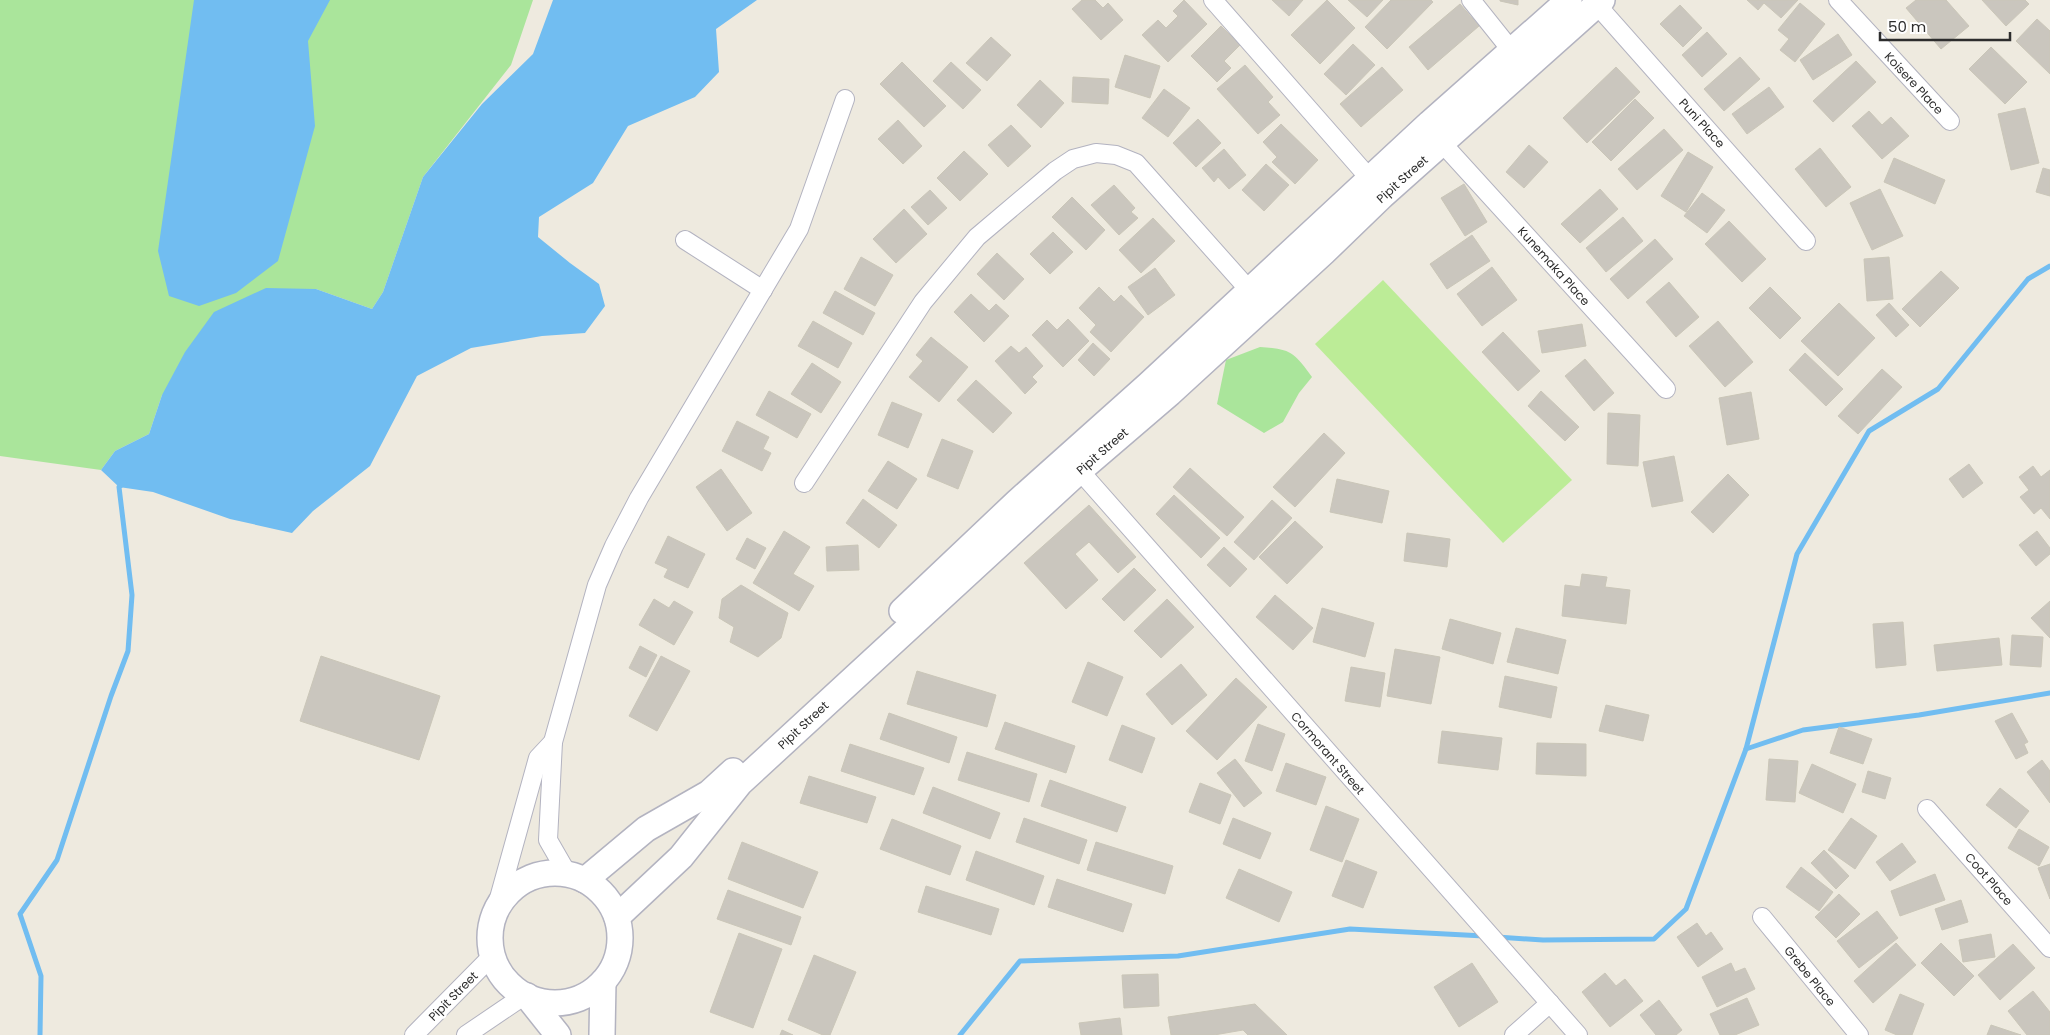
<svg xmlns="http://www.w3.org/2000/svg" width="2050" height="1035" font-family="Poppins,sans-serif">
  <rect width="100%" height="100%" fill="#eeeadf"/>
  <!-- green -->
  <g fill="#aae59b">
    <path d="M0 0H533L511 65 423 177 383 292 372 309 316 289 162 395 149 434 115 451 101 470 0 456Z"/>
    <path d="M1260 347C1291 349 1294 352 1312 377L1299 393 1283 422 1264 433 1217 404 1226 360Z"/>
  </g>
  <!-- pitch -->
  <path fill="#bcec97" d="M1383 280 1572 480 1503 543 1315 344Z"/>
  <!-- water -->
  <g fill="#71bdf1">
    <path d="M194 0H330L308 41 315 126 278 261 236 293 199 306 169 296 158 251Z"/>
    <path d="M553 0H757L716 29 719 72 695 97 628 126 593 183 539 217 538 237 570 263 599 284 605 306 585 333 542 336 471 348 417 376 370 466 313 511 292 533 230 519 153 492 119 487 101 470 115 451 149 434 162 395 185 352 214 312 266 288 316 289 372 309 383 292 423 177 482 104 533 54Z"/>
  </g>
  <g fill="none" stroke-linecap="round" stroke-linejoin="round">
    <!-- stream -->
    <g stroke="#71bdf1" stroke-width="5">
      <path d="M1746 749 1803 730 1919 715 2050 693"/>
      <path d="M1497 937 1543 940 1654 939 1686 909 1746 749 1797 554 1869 431 1938 389 2028 279 2050 266"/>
      <path d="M40 1035 41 976 20 914 57 860 111 696 128 651 132 595 119 487 124 483"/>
      <path d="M960 1035 1020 961 1178 956 1350 929 1484 936"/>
    </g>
  </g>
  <!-- building -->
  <g fill="#cac6be" stroke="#cac6b8">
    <path d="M1082 0H1095L1103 8 1108 3 1123 20 1101 40 1072 9Z"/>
    <path d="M1184 0 1207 24 1168 62 1142 35 1158 20 1166 28 1178 16 1173 11Z"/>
    <path d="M1272 0H1303L1289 16Z"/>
    <path d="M1327 0 1355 28 1320 64 1291 35Z"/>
    <path d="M1348 0H1383L1367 17Z"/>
    <path d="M1391 0H1431L1433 2 1387 49 1365 27Z"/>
    <path d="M1500 0H1518V5L1500 1Z"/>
    <path d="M1747 0H1798L1781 18 1764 3 1758 10Z"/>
    <path d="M1916 0H1946L1969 26 1941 49 1906 8Z"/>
    <path d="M1982 0H2025L2029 4 2006 26Z"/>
    <path d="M1800 3 1825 24 1795 62 1780 50 1789 39 1778 30Z"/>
    <path d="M1460 4 1479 26 1428 70 1409 47Z"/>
    <path d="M1680 5 1702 28 1683 47 1660 24Z"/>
    <path d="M2037 19 2050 31V74L2016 41Z"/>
    <path d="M1221 26 1240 45 1224 61 1231 68 1217 82 1191 56Z"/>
    <path d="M1707 32 1727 54 1702 77 1682 55Z"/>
    <path d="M1838 34 1852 55 1813 80 1800 60Z"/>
    <path d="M991 37 1011 55 987 81 966 63Z"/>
    <path d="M1353 44 1375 65 1346 95 1324 74Z"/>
    <path d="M1991 47 2027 82 2005 104 1969 69Z"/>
    <path d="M1125 55 1160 66 1150 98 1115 87Z"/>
    <path d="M1740 57 1760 79 1724 111 1704 89Z"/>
    <path d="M1856 61 1876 82 1833 122 1813 101Z"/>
    <path d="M902 62 946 106 924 127 880 84Z"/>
    <path d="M951 62 981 90 963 109 933 81Z"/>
    <path d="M1245 65 1273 97 1268 102 1280 115 1258 134 1217 89Z"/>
    <path d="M1382 67 1403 90 1361 127 1340 104Z"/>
    <path d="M1616 67 1640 92 1587 143 1563 118Z"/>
    <path d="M1073 77 1109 79 1108 104 1072 102Z"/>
    <path d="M1040 80 1064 103 1041 128 1017 105Z"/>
    <path d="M1769 87 1784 107 1747 134 1732 114Z"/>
    <path d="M1164 89 1190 108 1168 137 1142 118Z"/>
    <path d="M1635 99 1654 118 1611 161 1592 142Z"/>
    <path d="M2025 108 2039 163 2011 170 1998 114Z"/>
    <path d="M1869 111 1882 125 1891 117 1909 136 1882 159 1852 126Z"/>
    <path d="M1198 119 1221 143 1196 167 1173 143Z"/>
    <path d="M898 120 922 146 903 164 878 139Z"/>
    <path d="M1281 124 1318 160 1295 184 1272 162 1277 157 1263 142Z"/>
    <path d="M1011 125 1031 146 1008 167 988 145Z"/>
    <path d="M1664 129 1683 150 1637 190 1618 169Z"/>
    <path d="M1529 145 1548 162 1524 188 1506 172Z"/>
    <path d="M1820 148 1851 187 1826 207 1795 169Z"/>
    <path d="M1224 149 1246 175 1229 189 1218 177 1214 182 1202 168Z"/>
    <path d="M964 151 988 174 960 201 937 178Z"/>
    <path d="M1688 152 1713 167 1686 212 1661 196Z"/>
    <path d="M1894 158 1945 180 1935 204 1884 182Z"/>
    <path d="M1266 164 1289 185 1264 211 1242 190Z"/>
    <path d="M2043 168 2050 170V196L2036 192Z"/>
    <path d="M1464 184 1487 222 1465 236 1441 198Z"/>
    <path d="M1114 185 1135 208 1131 212 1138 218 1119 235 1091 205Z"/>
    <path d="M1600 189 1618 209 1580 243 1561 224Z"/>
    <path d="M1880 189 1903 236 1872 250 1850 203Z"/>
    <path d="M930 190 947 208 928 225 911 207Z"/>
    <path d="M1702 193 1725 210 1707 233 1684 216Z"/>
    <path d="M1072 197 1105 230 1086 250 1052 217Z"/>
    <path d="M904 209 927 234 896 263 873 239Z"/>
    <path d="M1623 217 1643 241 1606 272 1586 248Z"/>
    <path d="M1153 218 1175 241 1141 273 1119 250Z"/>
    <path d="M1729 221 1766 259 1742 282 1705 244Z"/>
    <path d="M1053 232 1073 252 1050 274 1030 254Z"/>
    <path d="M1472 235 1490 261 1447 289 1430 264Z"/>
    <path d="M1655 239 1673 259 1628 299 1610 279Z"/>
    <path d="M997 253 1024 279 1004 300 977 274Z"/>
    <path d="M861 257 893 275 875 306 844 289Z"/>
    <path d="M1889 257 1893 299 1867 301 1864 259Z"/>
    <path d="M1492 267 1517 300 1482 326 1457 294Z"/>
    <path d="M1155 268 1175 295 1148 315 1128 287Z"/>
    <path d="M1941 271 1959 288 1920 327 1902 309Z"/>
    <path d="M1669 282 1699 317 1676 337 1646 302Z"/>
    <path d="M1099 287 1114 302 1121 295 1144 317 1111 352 1090 332 1096 325 1079 308Z"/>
    <path d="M1770 287 1801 318 1780 339 1749 308Z"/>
    <path d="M835 291 875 313 863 335 823 313Z"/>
    <path d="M971 294 989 311 996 304 1009 316 984 342 954 312Z"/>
    <path d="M1839 303 1875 338 1838 376 1801 341Z"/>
    <path d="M1889 303 1909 325 1896 337 1876 315Z"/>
    <path d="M1068 319 1089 341 1063 367 1032 335 1047 320 1057 330Z"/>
    <path d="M813 321 852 343 838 368 798 346Z"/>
    <path d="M1718 321 1753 362 1725 387 1689 346Z"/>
    <path d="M1582 324 1586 346 1542 353 1538 331Z"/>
    <path d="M1503 332 1540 371 1518 391 1482 352Z"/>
    <path d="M931 337 968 367 939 402 909 377 923 361 916 355Z"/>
    <path d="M1093 343 1110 359 1094 376 1078 360Z"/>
    <path d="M1011 346 1019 353 1026 347 1043 366 1032 377 1037 382 1025 394 995 361Z"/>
    <path d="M1805 353 1843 389 1826 406 1789 370Z"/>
    <path d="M1585 359 1614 393 1594 411 1565 376Z"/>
    <path d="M812 363 841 382 821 413 791 394Z"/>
    <path d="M1882 369 1902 387 1858 434 1838 416Z"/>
    <path d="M976 380 1012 413 993 433 957 400Z"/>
    <path d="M769 391 811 414 797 438 756 415Z"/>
    <path d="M1541 391 1579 427 1565 441 1528 406Z"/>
    <path d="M1751 392 1759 439 1727 445 1719 398Z"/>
    <path d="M892 402 922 414 908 448 878 435Z"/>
    <path d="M1608 413 1640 415 1638 466 1607 464Z"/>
    <path d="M737 421 769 437 763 449 771 453 762 471 722 451Z"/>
    <path d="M1324 433 1345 453 1295 507 1273 487Z"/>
    <path d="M942 439 973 451 958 489 927 476Z"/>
    <path d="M1674 456 1683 501 1652 507 1643 462Z"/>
    <path d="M888 461 917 479 897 509 868 491Z"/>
    <path d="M1969 464 1983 483 1963 498 1949 479Z"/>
    <path d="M2033 466 2041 477 2050 470V519L2041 508 2034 514 2020 497 2029 490 2019 477Z"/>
    <path d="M1190 468 1244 517 1227 536 1173 487Z"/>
    <path d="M721 469 752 513 727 531 696 487Z"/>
    <path d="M1728 474 1749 495 1713 533 1691 512Z"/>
    <path d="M1337 479 1389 491 1382 523 1330 512Z"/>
    <path d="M1174 495 1220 538 1201 558 1156 514Z"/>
    <path d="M863 499 897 525 879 548 846 523Z"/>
    <path d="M1272 500 1292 518 1254 560 1234 542Z"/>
    <path d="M1089 505 1136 557 1118 573 1089 542 1075 554 1098 580 1066 609 1024 563Z"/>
    <path d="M1295 521 1323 547 1287 584 1259 557Z"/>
    <path d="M784 531 810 547 793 574 814 586 799 611 753 583Z"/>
    <path d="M2037 531 2050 548V554L2036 566 2019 545Z"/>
    <path d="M1407 533 1450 539 1447 567 1404 561Z"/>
    <path d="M668 536 705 554 688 588 664 577 668 569 655 563Z"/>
    <path d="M747 538 766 548 755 569 736 559Z"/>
    <path d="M858 545 859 570 827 571 826 547Z"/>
    <path d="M1224 547 1247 569 1230 587 1207 565Z"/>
    <path d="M1134 568 1156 590 1124 621 1102 599Z"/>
    <path d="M1582 574 1607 577 1605 587 1630 590 1626 624 1562 616 1565 585 1580 587Z"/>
    <path d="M741 585 788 613 781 638 758 657 730 642 734 627 719 618 722 599Z"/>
    <path d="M1275 595 1313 628 1293 650 1256 617Z"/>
    <path d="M654 599 669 608 674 601 693 612 674 645 639 625Z"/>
    <path d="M1167 599 1194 627 1161 658 1134 631Z"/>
    <path d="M2050 601V638L2031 618Z"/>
    <path d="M1322 608 1374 623 1365 657 1313 642Z"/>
    <path d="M1450 619 1501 633 1493 664 1442 649Z"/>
    <path d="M1903 622 1906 665 1876 668 1873 624Z"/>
    <path d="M1516 628 1566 640 1558 674 1507 662Z"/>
    <path d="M2012 635 2043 637 2041 667 2010 665Z"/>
    <path d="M1999 638 2002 665 1937 671 1934 645Z"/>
    <path d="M640 646 657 655 646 677 629 668Z"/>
    <path d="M1395 649 1440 657 1431 704 1387 696Z"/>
    <path d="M321 656 440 696 419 760 300 721Z"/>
    <path d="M661 656 690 671 657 731 629 716Z"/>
    <path d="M1088 662 1123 677 1107 716 1072 702Z"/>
    <path d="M1181 664 1207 695 1172 725 1146 694Z"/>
    <path d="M1351 667 1385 673 1380 707 1345 701Z"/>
    <path d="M917 671 996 695 987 727 907 704Z"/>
    <path d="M1505 676 1557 687 1551 718 1499 707Z"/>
    <path d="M1236 678 1267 707 1217 760 1186 731Z"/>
    <path d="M1606 705 1649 715 1643 741 1599 731Z"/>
    <path d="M889 713 957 737 949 763 880 739Z"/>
    <path d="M2012 713 2028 742 2024 744 2028 753 2016 759 1995 721Z"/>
    <path d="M1005 722 1075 746 1066 773 995 749Z"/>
    <path d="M1258 724 1285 734 1272 771 1245 761Z"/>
    <path d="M1122 725 1155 738 1142 773 1109 760Z"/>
    <path d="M1839 727 1872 739 1863 764 1830 753Z"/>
    <path d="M1442 731 1502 738 1498 770 1438 763Z"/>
    <path d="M1537 743 1586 744V776L1536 774Z"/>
    <path d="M850 744 924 768 914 795 841 771Z"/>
    <path d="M967 752 1037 774 1029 802 958 780Z"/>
    <path d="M1235 759 1262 793 1244 807 1217 773Z"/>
    <path d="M1769 759 1798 761 1795 802 1766 800Z"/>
    <path d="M2042 760 2050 771V803L2027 772Z"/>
    <path d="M1286 763 1326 777 1316 805 1276 791Z"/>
    <path d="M1812 764 1856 784 1843 813 1799 793Z"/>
    <path d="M1868 771 1891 778 1885 799 1862 792Z"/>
    <path d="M809 776 876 797 867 823 800 803Z"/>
    <path d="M1050 780 1126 807 1117 832 1041 806Z"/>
    <path d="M1200 783 1231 795 1220 824 1189 812Z"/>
    <path d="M933 787 1000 813 990 839 923 813Z"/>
    <path d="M2000 788 2029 811 2016 828 1986 805Z"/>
    <path d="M1326 806 1359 819 1342 862 1310 850Z"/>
    <path d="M1024 818 1087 840 1079 864 1016 842Z"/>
    <path d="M1233 818 1271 833 1260 859 1223 844Z"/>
    <path d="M1851 818 1877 836 1855 869 1828 850Z"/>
    <path d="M892 819 961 846 950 875 880 849Z"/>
    <path d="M2019 829 2049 847 2039 866 2008 848Z"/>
    <path d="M742 842 818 872 803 908 728 879Z"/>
    <path d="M1096 842 1173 866 1165 894 1087 870Z"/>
    <path d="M1902 843 1916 862 1890 881 1876 862Z"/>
    <path d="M1824 850 1849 876 1836 889 1811 863Z"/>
    <path d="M976 851 1044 876 1034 905 966 880Z"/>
    <path d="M1346 860 1377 872 1363 908 1332 896Z"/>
    <path d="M2050 864V899L2038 868Z"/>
    <path d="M1801 867 1833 892 1819 911 1786 887Z"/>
    <path d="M1239 869 1292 892 1279 922 1226 898Z"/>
    <path d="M1935 874 1945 900 1900 916 1891 891Z"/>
    <path d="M1057 879 1132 904 1123 932 1048 907Z"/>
    <path d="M926 886 999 909 991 935 918 912Z"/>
    <path d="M728 890 801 917 791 945 717 919Z"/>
    <path d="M1839 894 1860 914 1836 938 1815 917Z"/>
    <path d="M1961 900 1968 922 1942 930 1935 909Z"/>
    <path d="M1877 911 1898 938 1859 968 1837 941Z"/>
    <path d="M1697 923 1706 936 1711 932 1723 949 1698 967 1677 937Z"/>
    <path d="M739 933 782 949 753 1028 710 1012Z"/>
    <path d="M1991 934 1995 957 1963 962 1959 940Z"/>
    <path d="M1896 943 1916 965 1873 1003 1854 981Z"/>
    <path d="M1941 943 1974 976 1954 996 1921 963Z"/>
    <path d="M2013 944 2035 968 2000 1000 1978 975Z"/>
    <path d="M814 955 856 972 830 1035H823L788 1020Z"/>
    <path d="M1472 963 1498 1002 1459 1027 1434 987Z"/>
    <path d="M1731 963 1735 972 1745 968 1755 989 1717 1007 1702 977Z"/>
    <path d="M1605 973 1616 986 1625 979 1643 1001 1610 1027 1582 992Z"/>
    <path d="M1158 974 1159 1006 1124 1008 1122 975Z"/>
    <path d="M2033 991 2050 1012V1035H2027L2008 1011Z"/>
    <path d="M1900 994 1924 1004 1912 1035H1897L1885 1030Z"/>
    <path d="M1747 998 1759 1025 1735 1035H1720L1710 1014Z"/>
    <path d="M1659 1000 1682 1030 1676 1035H1656L1640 1015Z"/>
    <path d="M1255 1004 1287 1035H1248L1243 1030 1214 1035H1171L1168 1017Z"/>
    <path d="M1120 1018 1122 1035H1081L1079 1023Z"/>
    <path d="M1991 1025 2021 1035H1987Z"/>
    <path d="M782 1030 793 1035H780Z"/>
  </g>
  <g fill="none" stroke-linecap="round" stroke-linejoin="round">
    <defs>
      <g id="minor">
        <path d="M1213 0 1371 180"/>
        <path d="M1471 0 1511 50"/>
        <path d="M1838 0 1950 121"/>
        <path d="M1597 5 1806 241"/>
        <path d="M1442 143 1666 389"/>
        <path d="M685 240 763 290"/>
        <path d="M1072 462 1578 1035"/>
        <path d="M804 483 923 302 977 237 1055 171 1073 159 1096 153 1116 155 1136 163 1250 291"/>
        <path d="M1927 809 2050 948"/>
        <path d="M567 873 548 840 553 742 597 585 614 546 639 498 799 229 845 99"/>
        <path d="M496 909 538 758 553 742"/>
        <path d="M1762 917 1859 1035"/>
        <path d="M414 1035 492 956"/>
        <path d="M466 1035 525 995"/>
        <path d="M1514 1035 1550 1003"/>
      </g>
      <g id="secondary">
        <path d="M902 611 1017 502 1148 385 1430 123 1569 0"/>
        <circle cx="555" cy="938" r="65"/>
        <path d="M585 880 646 829 709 793 733 771"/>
        <path d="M617 917 681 857 740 783 1079 471 1170 393 1324 252 1382 196 1602 0"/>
        <path d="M527 996 558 1035"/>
        <path d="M602 1035 603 982"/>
      </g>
    </defs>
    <!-- minor casing -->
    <use href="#minor" stroke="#b3b3c0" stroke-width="20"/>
    <!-- secondary casing -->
    <use href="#secondary" stroke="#b3b3c0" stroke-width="28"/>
    <!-- minor -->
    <use href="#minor" stroke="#fff" stroke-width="18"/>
    <!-- secondary -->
    <use href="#secondary" stroke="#fff" stroke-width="25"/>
  </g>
  <g text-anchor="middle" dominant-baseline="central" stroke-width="4.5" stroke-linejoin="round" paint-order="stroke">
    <!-- street labels -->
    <g font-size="12" fill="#2d2d2d" stroke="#fff">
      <text transform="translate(1914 83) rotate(47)">Koisere Place</text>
      <text transform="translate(1702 123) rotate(48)">Puni Place</text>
      <text transform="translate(1402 179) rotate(-42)">Pipit Street</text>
      <text transform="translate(1554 266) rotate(48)">Kunemaka Place</text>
      <text transform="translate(1102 451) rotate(-41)">Pipit Street</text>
      <text transform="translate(803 725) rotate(-43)">Pipit Street</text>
      <text transform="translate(1328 753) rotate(49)">Cormorant Street</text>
      <text transform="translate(1989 879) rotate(49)">Coot Place</text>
      <text transform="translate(1810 976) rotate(51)">Grebe Place</text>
      <text transform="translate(453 996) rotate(-45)">Pipit Street</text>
    </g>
  </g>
  <!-- scale -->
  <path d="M1880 32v8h130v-8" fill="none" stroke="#2d2d2d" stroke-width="2.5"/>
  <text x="1888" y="32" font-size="15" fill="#2d2d2d" stroke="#ffffff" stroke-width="4" paint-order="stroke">50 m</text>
</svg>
